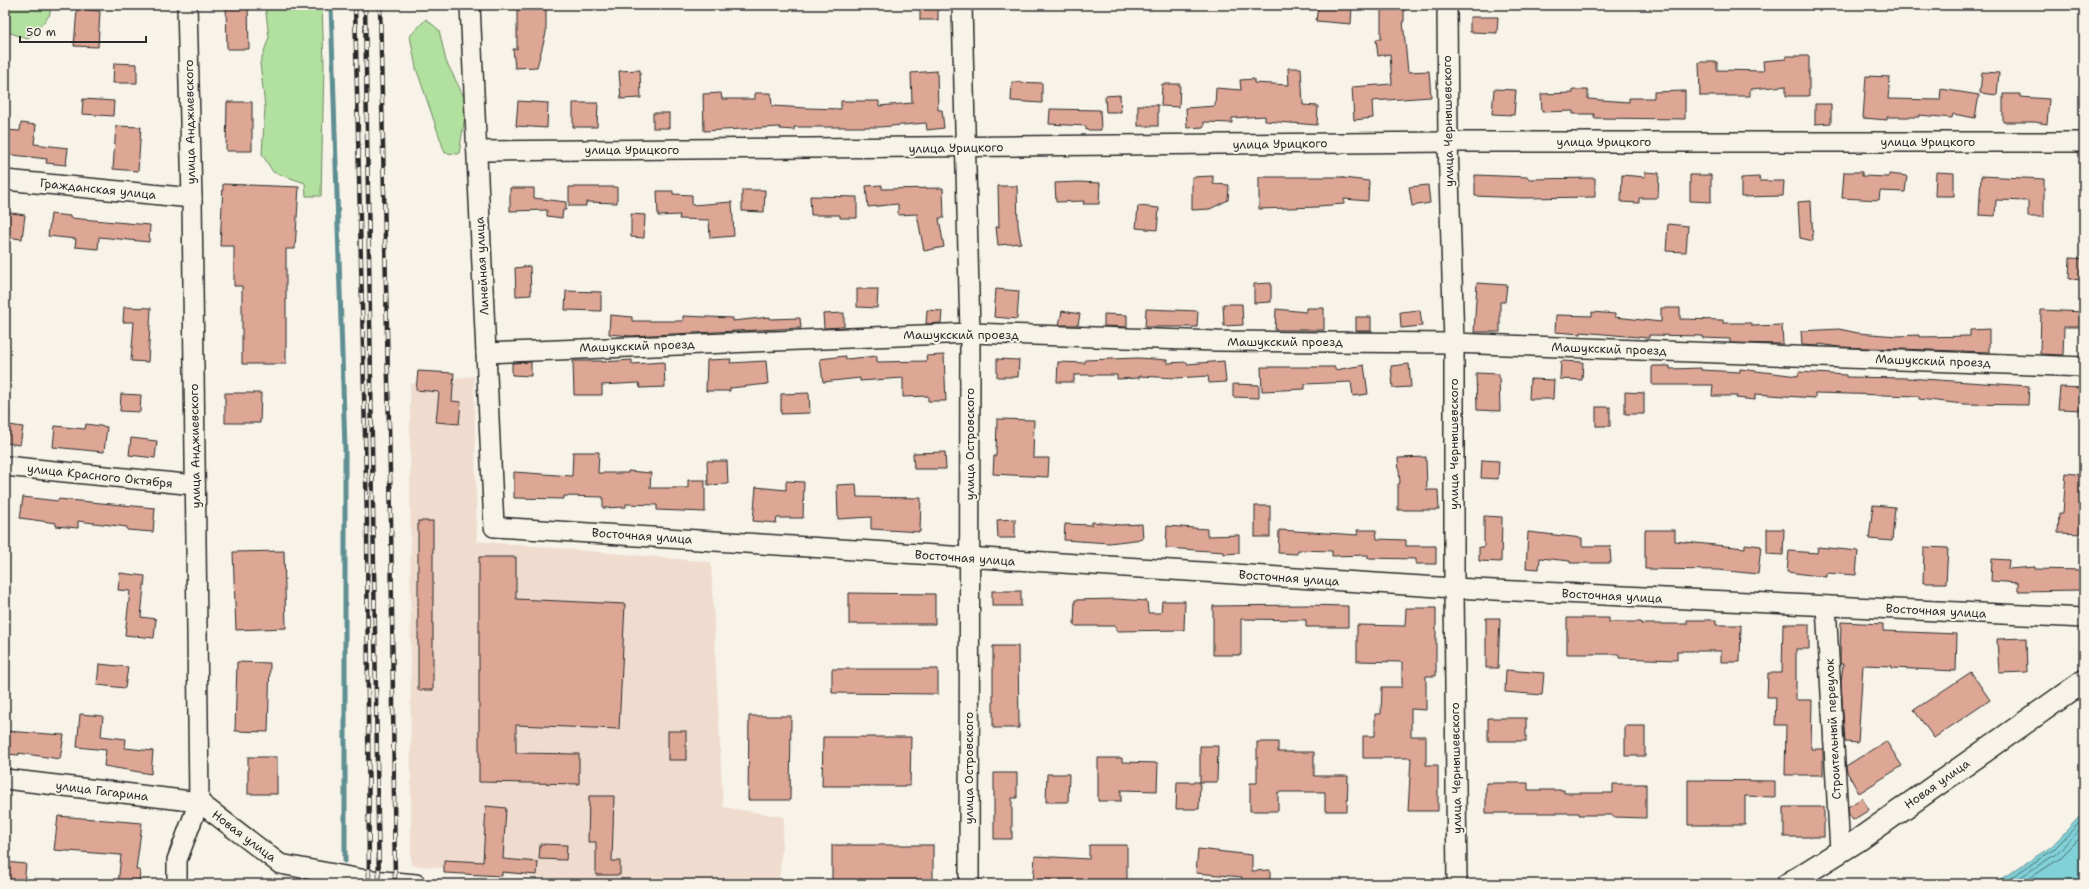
<svg xmlns="http://www.w3.org/2000/svg" width="2089" height="889" font-family="'Shantell Sans',sans-serif">
  <rect width="100%" height="100%" fill="#f7f3e8"/>
  <filter id="ink" filterUnits="userSpaceOnUse"><feTurbulence type="fractalNoise" baseFrequency=".025" numOctaves="2"/><feDisplacementMap in="SourceGraphic" scale="8" xChannelSelector="R" yChannelSelector="G"/><feConvolveMatrix kernelMatrix="1 2 1 2 8 2 1 2 1" color-interpolation-filters="sRGB"/></filter>
  <g filter="url(#ink)">
    <!-- built -->
    <path fill="#efdccf" d="M474 376 477 541 711 562 723 807 784 817 779 884H653L586 882 411 865 410 384Z"/>
    <!-- green -->
    <g fill="#b2e09e" stroke="#6e8664">
      <path d="M5 5H52L49 16 28 39 5 31Z"/>
      <path d="M265 5H322L324 65 321 196H306L305 183 273 172 262 154 265 107 260 63 269 37Z"/>
      <path d="M426 19 439 30 446 61 467 103 459 154 445 153 416 68 410 36Z"/>
    </g>
    <!-- water -->
    <path fill="#80d1d8" stroke="#5e8f93" d="M2084 812V884H1993L2051 847Z"/>
    <g fill="none" stroke-linecap="round" stroke-linejoin="round">
      <!-- shore -->
      <g stroke="#4d6d70" stroke-width="1">
        <path d="M2001 884 2053 850 2084 818"/>
        <path d="M2010 884 2056 854 2084 825"/>
        <path d="M2021 884 2059 859 2084 834"/>
      </g>
      <!-- stream -->
      <path stroke="#5e8f93" stroke-width="5" d="M331 5 345 449V861"/>
    </g>
    <!-- building -->
    <g fill="#dda695" stroke="#2b2b2b">
      <path d="M226 5H248L249 49H227Z"/>
      <rect x="920" y="5" width="18" height="15"/>
      <path d="M1318 5H1352L1351 24 1316 21Z"/>
      <path d="M1381 5H1404V21H1403L1408 72 1429 71 1431 97 1372 101 1373 118 1354 120 1352 87 1392 84 1390 54 1378 56 1376 39H1381Z"/>
      <path d="M77 9 100 11 98 47 74 46Z"/>
      <path d="M546 9V33L537 67 515 68 513 49H517V10Z"/>
      <path d="M1470 17H1498L1497 33 1470 32Z"/>
      <path d="M1786 56H1809V96H1786V86L1750 89V96H1700L1699 62H1717V70L1764 71 1763 61 1786 59Z"/>
      <path d="M114 63 137 64V83H113Z"/>
      <path d="M1288 68H1301L1303 105 1318 106 1317 125 1265 121V116L1232 118V123L1204 122V127L1187 128 1186 108 1215 106 1216 88 1241 90 1240 80 1254 79V83L1289 85Z"/>
      <path d="M640 70 641 98 621 99 619 71Z"/>
      <path d="M937 71 938 110H942L944 128 927 130 926 123 880 127H794V130L780 129V127L704 131 703 94 721 93 722 99H755V93H771L772 106 807 108 841 109V101H879V106L912 103 911 73Z"/>
      <path d="M1982 72 1999 73 1997 95 1980 93Z"/>
      <path d="M1866 76 1890 77 1888 99 1940 100 1941 89 1979 95 1975 118 1953 114 1952 118 1919 115V117H1887V120L1863 118Z"/>
      <path d="M1012 82 1042 83V103L1011 101Z"/>
      <path d="M1162 84H1180L1179 107 1161 106Z"/>
      <path d="M1494 89 1516 90 1514 115 1492 114Z"/>
      <path d="M1573 90H1588V99L1629 102V98H1654V92L1685 91V119L1594 118V114H1573V111L1542 112 1541 94 1573 93Z"/>
      <path d="M2003 94H2020V97L2049 99 2047 124 2035 122H2003Z"/>
      <path d="M1120 95 1121 112H1106L1105 96Z"/>
      <path d="M83 99 114 101 113 116 82 114Z"/>
      <path d="M518 101 548 103 547 128 516 126Z"/>
      <path d="M227 102H252V151H226Z"/>
      <path d="M573 103H598L597 127H573Z"/>
      <path d="M1815 104H1831V123L1815 124Z"/>
      <rect x="1138" y="105" width="20" height="21"/>
      <path d="M1050 109 1100 110 1101 130H1086V126L1049 124Z"/>
      <rect x="653" y="113" width="16" height="15"/>
      <path d="M21 123 36 125 34 144 68 148 66 165 46 163 47 159 5 154V130L20 131Z"/>
      <path d="M116 126 141 127 138 171 113 169Z"/>
      <path d="M1645 172 1659 173 1658 198H1639V203L1621 202 1622 175 1645 177Z"/>
      <path d="M1844 172H1862V176L1889 177V174L1907 176 1905 192 1880 191 1879 200 1842 198Z"/>
      <path d="M1936 172 1954 173V196H1935Z"/>
      <path d="M1475 175 1528 177V179L1595 178V197L1523 198 1475 196Z"/>
      <path d="M1690 175H1711V202L1690 201Z"/>
      <path d="M1213 176V184L1229 185 1228 200 1210 209 1192 210V177Z"/>
      <path d="M1981 176 2044 179V217H2028V201L1996 200 1995 216 1979 215Z"/>
      <path d="M1259 177H1343V178L1369 181 1368 201 1344 199V204L1318 206V207L1259 209Z"/>
      <path d="M1759 177 1760 181H1784L1783 196 1741 197V178Z"/>
      <path d="M1078 182 1100 183 1099 204H1083L1084 201 1056 202 1055 183Z"/>
      <path d="M223 184 299 187 295 249H286V364H242V286H234V246H220Z"/>
      <path d="M882 185V189L943 188 944 218H939L944 247 924 251 917 214 898 215V204L868 207 866 186Z"/>
      <path d="M1428 185 1430 203 1412 206 1409 187Z"/>
      <path d="M998 186H1017L1018 225 1021 243 998 245 996 227H999Z"/>
      <path d="M569 187H617V203L586 202V206H569Z"/>
      <path d="M510 188H534V198L566 202V210H563L562 218 547 216V210L510 211Z"/>
      <path d="M742 190H765L764 212 742 211Z"/>
      <path d="M657 191H673V194L692 195V205L732 202 734 236 710 238 709 220 679 219 680 215 658 216Z"/>
      <path d="M810 196 857 197V218H840V215H811Z"/>
      <path d="M1811 201 1813 241 1800 238 1798 202Z"/>
      <path d="M1138 206 1159 208 1157 230 1136 228Z"/>
      <path d="M5 212 25 215 22 239 5 237Z"/>
      <path d="M51 214 70 216V218L150 225 149 242 99 237 98 249 75 247 76 239 48 236Z"/>
      <path d="M631 214 645 215 644 238 631 237Z"/>
      <path d="M1668 224 1688 226 1686 252 1666 251Z"/>
      <path d="M2070 258 2084 259V280L2069 279Z"/>
      <path d="M530 266 531 295 516 296 515 268Z"/>
      <path d="M1271 283V302L1254 303V284Z"/>
      <path d="M1477 283 1507 285 1505 302H1500V332H1474Z"/>
      <path d="M857 289H878L877 308 857 307Z"/>
      <path d="M996 289 1019 291 1017 319 994 317Z"/>
      <path d="M566 291 601 292V311L565 310Z"/>
      <path d="M1223 304H1242L1243 325 1224 326Z"/>
      <path d="M124 307 151 308 148 362 131 361 134 322H123Z"/>
      <path d="M1306 308H1324V330H1275L1276 309 1306 312Z"/>
      <path d="M1661 308H1680V319L1723 320V323H1752V326L1782 325 1783 344 1730 343V339L1702 338V336L1649 335V338L1581 332V334L1555 332 1556 315 1592 316V312L1615 314V317L1661 322Z"/>
      <path d="M1146 309 1198 311 1197 327H1145Z"/>
      <path d="M927 310 942 311 941 323 926 324Z"/>
      <path d="M1420 310 1422 326 1401 328 1400 312Z"/>
      <path d="M2041 310 2084 312V327H2064L2063 355 2040 354Z"/>
      <path d="M1062 311 1080 314 1078 325H1059Z"/>
      <path d="M844 313V327L824 328 823 314Z"/>
      <path d="M1104 314 1127 315V327L1104 326Z"/>
      <path d="M610 315 632 317V321H683V316L733 318V321L770 317V319L800 318 801 328 630 336 609 334Z"/>
      <rect x="1356" y="317" width="15" height="14"/>
      <path d="M1839 329 1858 333 1897 336 1919 335V337L1970 336V330L1989 329V352L1839 347 1819 344V346L1802 345 1801 331Z"/>
      <path d="M944 355 946 401H928V396L903 397V378L860 381V378L823 382 820 359 845 356 846 359 877 356V362L927 361 926 356Z"/>
      <path d="M1138 358 1167 360V363L1187 362V364L1224 361 1226 382 1209 383 1208 376 1177 378 1139 376V378L1117 379V375H1074V382H1057L1058 362 1085 363V360Z"/>
      <path d="M731 359 730 363 766 361 768 384 730 388V391H706L707 360Z"/>
      <path d="M997 359 1019 360 1018 377H997Z"/>
      <path d="M632 360V364L664 362 665 387 640 388 639 383 602 385V395H574L573 361H602V362Z"/>
      <path d="M1561 361 1583 362 1582 380 1560 379Z"/>
      <path d="M531 362V376L512 375V363Z"/>
      <path d="M1409 364 1411 387 1393 388 1391 366Z"/>
      <path d="M1364 365 1368 394 1353 396 1351 382 1305 384V389L1262 391 1261 367H1335V370Z"/>
      <path d="M1652 366H1670V369L1701 368V370L1740 372V369L1798 376 1799 372 1846 375V377L1907 378 2029 386 2028 405 1963 404 1919 399V396L1815 393V398L1755 394V400L1736 398 1737 396H1712L1713 385H1652Z"/>
      <path d="M418 371 454 373 452 401 461 402 459 424 436 422 439 392 416 390Z"/>
      <path d="M1476 373 1499 374 1500 411 1477 410Z"/>
      <path d="M1530 379 1554 380 1553 399H1529Z"/>
      <path d="M1233 384 1259 385V398L1233 397Z"/>
      <path d="M2060 387 2084 388V410L2058 409Z"/>
      <path d="M1625 392 1644 393V414H1625Z"/>
      <path d="M225 393H261L260 423H225Z"/>
      <path d="M809 393 810 413 781 414V394Z"/>
      <path d="M121 394 141 395 140 412 120 411Z"/>
      <rect x="1596" y="407" width="14" height="19"/>
      <path d="M997 419 1034 420 1033 458H1049L1048 477 993 474 994 456H996Z"/>
      <path d="M86 424 107 427 104 452 53 447 55 426 85 429Z"/>
      <path d="M9 425 23 427 20 445 6 443Z"/>
      <path d="M131 438 157 441 155 458 129 455Z"/>
      <path d="M573 452H599L598 473H628V471L651 473 650 488H688V480H705V512L657 510V505L626 504V507L603 508V497L564 496V499L514 498V472L572 476Z"/>
      <path d="M945 452 946 469H914L913 453Z"/>
      <path d="M1426 457 1427 490H1438L1439 510H1398V484L1400 483 1398 458Z"/>
      <path d="M1482 460 1499 461 1498 479 1481 478Z"/>
      <path d="M707 461H727L728 484 708 485Z"/>
      <path d="M2066 473 2084 475V534L2058 533 2059 513H2063Z"/>
      <path d="M786 481 804 482 803 518H777L776 523 753 521 756 487 786 490Z"/>
      <path d="M856 484 857 497 921 498 920 532 871 529V517L838 519 837 485Z"/>
      <path d="M23 497 58 501V499L155 508 153 532 127 530V527L78 521V528L56 526V523L20 518Z"/>
      <path d="M1873 505 1895 507 1892 541 1869 539Z"/>
      <rect x="1255" y="506" width="15" height="31"/>
      <path d="M1484 516 1502 517 1501 562 1479 561V547H1484Z"/>
      <path d="M1015 519V538H998L997 520Z"/>
      <rect x="418" y="521" width="15" height="169"/>
      <path d="M1092 522 1120 525 1142 524 1143 539 1109 543 1064 540 1065 524 1092 525Z"/>
      <path d="M1167 526 1207 529V536L1239 535V553L1224 554V552L1166 548Z"/>
      <path d="M1767 529H1784L1783 555 1767 554Z"/>
      <path d="M1279 530 1358 535 1357 530H1376L1377 539 1406 540V546H1436V564H1416V559L1368 558V555L1332 556V551L1298 550 1297 554 1278 553Z"/>
      <path d="M1645 530H1675V541L1745 548V544L1761 546 1758 574 1718 570 1645 569Z"/>
      <path d="M1528 532 1582 538V546H1610L1611 563H1570V561L1540 558 1539 569 1526 568Z"/>
      <path d="M1818 547 1858 551 1856 575 1826 573V577L1787 572 1789 551 1817 553Z"/>
      <path d="M1924 547 1948 548 1946 583H1923Z"/>
      <path d="M284 551 286 628 236 630 233 552Z"/>
      <path d="M479 557H516V599L625 604 619 729 516 725V753L579 754V784L479 782Z"/>
      <path d="M1992 559 2009 560 2008 569 2035 567V569L2083 570V590L2018 591V583L1991 581Z"/>
      <path d="M120 573 145 576 141 617 156 619 154 638 125 635 130 591 118 590Z"/>
      <rect x="992" y="591" width="29" height="15"/>
      <path d="M849 593 935 594V624H849Z"/>
      <path d="M1116 599 1147 601 1148 613H1161L1162 601H1185L1184 630 1116 631V626H1074L1075 600Z"/>
      <path d="M1306 605 1348 606V627H1306V620L1241 619V655H1213V606Z"/>
      <path d="M1406 608H1436V676H1426V710L1411 709V736H1426V765H1438V811H1408L1411 758H1363V736H1375V714H1381L1382 687H1402V662L1357 661V625L1405 626Z"/>
      <path d="M1486 618H1500L1498 668H1486Z"/>
      <path d="M1567 618H1609V622H1641V624H1687V620H1716V625H1741L1740 662H1721V651H1677V660L1619 658V654H1567Z"/>
      <path d="M1841 622 1883 624V631L1957 634 1956 671 1892 668V666L1863 665 1858 743 1845 742 1841 683 1843 664H1840V658Z"/>
      <path d="M1783 624H1809V649H1796V700H1812L1811 749H1823V775H1785L1786 725H1775L1776 697H1767L1768 673H1782Z"/>
      <path d="M2026 638 2027 672 1999 673 1997 639Z"/>
      <path d="M993 646H1018L1019 728H993Z"/>
      <path d="M237 662 270 663 268 732 235 731Z"/>
      <path d="M99 664 128 667 125 688 97 685Z"/>
      <path d="M832 669H938V694L832 693Z"/>
      <path d="M1506 670 1544 673 1542 695 1505 692Z"/>
      <path d="M1971 672 1990 700 1934 738 1914 710Z"/>
      <path d="M80 714 103 716 101 736 126 739 125 748 153 751 151 774 104 766 106 750 77 747Z"/>
      <path d="M749 716H791L790 800H748Z"/>
      <rect x="1488" y="718" width="38" height="23"/>
      <rect x="1625" y="726" width="20" height="30"/>
      <path d="M5 731 64 735 60 759 19 753V755L5 754Z"/>
      <rect x="668" y="731" width="18" height="29"/>
      <path d="M823 737H911L910 786H822Z"/>
      <path d="M1886 741 1902 766 1859 793 1847 772 1846 766Z"/>
      <path d="M1257 742H1278V752H1314V776H1348L1347 811H1325V792H1278V811H1250V783H1257Z"/>
      <path d="M1200 746H1218L1217 782H1200Z"/>
      <rect x="248" y="757" width="29" height="37"/>
      <path d="M1098 758H1122V762L1158 763 1157 791 1121 790V801H1098Z"/>
      <path d="M994 773H1017V798H1012V839H994Z"/>
      <path d="M1047 774H1069L1068 802H1046Z"/>
      <path d="M1688 780 1775 781V797L1745 796V825H1688Z"/>
      <path d="M1177 782H1200L1199 809H1176Z"/>
      <path d="M1486 783H1528V790H1564V793H1613V784H1646V818L1613 817V815H1579V813H1486Z"/>
      <path d="M589 796H614L612 861H620V875H596V842H588Z"/>
      <path d="M1862 798 1869 810 1853 820 1849 815 1848 807Z"/>
      <path d="M486 806 506 808 503 859 538 862 537 875 502 872V876L444 873V860L483 862Z"/>
      <rect x="1784" y="807" width="40" height="30"/>
      <path d="M58 816 142 823 136 870H140L139 884H118L121 855 54 850Z"/>
      <path d="M540 844 567 845 566 860 539 859Z"/>
      <rect x="832" y="845" width="101" height="39"/>
      <path d="M1089 845H1127V884H1033L1035 856 1089 859Z"/>
      <path d="M1198 849 1252 855V871L1270 870V884H1241L1242 877 1196 873Z"/>
      <path d="M5 862 26 864 24 884 5 882Z"/>
    </g>
    <g fill="none" stroke-linecap="round" stroke-linejoin="round">
      <defs>
        <g id="street">
          <path d="M470 5 494 527 1454 588 2084 618"/>
          <path d="M962 5 970 333 969 884"/>
          <path d="M1447 5 1448 142 1454 343V588L1457 884"/>
          <path d="M477 151 1448 142H2084"/>
          <path d="M5 180 192 198"/>
          <path d="M486 353 970 333 1217 341 1454 343 2084 367"/>
          <path d="M5 466 195 485"/>
          <path d="M1826 606 1840 851"/>
          <path d="M5 779 199 802"/>
          <path d="M199 802 280 864 361 879 416 884"/>
          <path d="M177 884V860L199 802 192 198 187 5"/>
        </g>
        <path id="secondary" d="M1788 884 1857 841 2084 681"/>
      </defs>
      <!-- street casing -->
      <use href="#street" stroke="#2b2b2b" stroke-width="22"/>
      <!-- secondary casing -->
      <use href="#secondary" stroke="#2b2b2b" stroke-width="25"/>
      <!-- street -->
      <use href="#street" stroke="#f7f3e8" stroke-width="19"/>
      <!-- secondary -->
      <use href="#secondary" stroke="#f7f3e8" stroke-width="22"/>
      <defs>
        <g id="rail">
          <path d="M355 5 367 520 369 884"/>
          <path d="M365 5 379 884"/>
          <path d="M380 5 391 519 395 884"/>
        </g>
      </defs>
      <!-- rail casing -->
      <use href="#rail" stroke="#2b2b2b" stroke-width="4.5"/>
      <!-- rail -->
      <use href="#rail" stroke="#f7f3e8" stroke-width="3" stroke-dasharray="9" stroke-linecap="butt"/>
    </g>
  </g>
  <g text-anchor="middle" dominant-baseline="central" stroke-width="4" stroke-linejoin="round" paint-order="stroke">
    <!-- street labels -->
    <g font-size="12" fill="#2b2b2b" stroke="#f7f3e8">
      <text transform="translate(1448 121) rotate(-91)">улица Чернышевского</text>
      <text transform="translate(190 122) rotate(-91)">улица Анджиевского</text>
      <text x="1604" y="142">улица Урицкого</text>
      <text x="1928" y="142">улица Урицкого</text>
      <text transform="translate(1280 144) rotate(-1)">улица Урицкого</text>
      <text transform="translate(956 148) rotate(-1)">улица Урицкого</text>
      <text x="632" y="150">улица Урицкого</text>
      <text transform="translate(98 189) rotate(6)">Гражданская улица</text>
      <text transform="translate(482 266) rotate(-93)">Линейная улица</text>
      <text x="961" y="335">Машукский проезд</text>
      <text x="1285" y="342">Машукский проезд</text>
      <text transform="translate(637 346) rotate(-2)">Машукский проезд</text>
      <text transform="translate(1609 349) rotate(2)">Машукский проезд</text>
      <text transform="translate(1933 361) rotate(2)">Машукский проезд</text>
      <text transform="translate(970 444) rotate(-90)">улица Островского</text>
      <text transform="translate(1454 444) rotate(-90)">улица Чернышевского</text>
      <text transform="translate(195 446) rotate(-91)">улица Анджиевского</text>
      <text transform="translate(100 476) rotate(6)">улица Красного Октября</text>
      <text transform="translate(642 536) rotate(4)">Восточная улица</text>
      <text transform="translate(965 558) rotate(4)">Восточная улица</text>
      <text transform="translate(1289 578) rotate(4)">Восточная улица</text>
      <text transform="translate(1612 596) rotate(3)">Восточная улица</text>
      <text transform="translate(1936 611) rotate(3)">Восточная улица</text>
      <text transform="translate(1833 729) rotate(-93)">Строительный переулок</text>
      <text transform="translate(969 768) rotate(-90)">улица Островского</text>
      <text transform="translate(1456 768) rotate(-91)">улица Чернышевского</text>
      <text transform="translate(1937 784) rotate(-35)">Новая улица</text>
      <text transform="translate(102 791) rotate(7)">улица Гагарина</text>
      <text transform="translate(244 836) rotate(37)">Новая улица</text>
    </g>
  </g>
  <!-- margin -->
  <rect width="2089" height="889" fill="none" stroke="#f7f3e8" stroke-width="20"/>
  <rect x="10" y="10" width="2069" height="869" fill="none" stroke="#2b2b2b" stroke-width="1.5" filter="url(#ink)"/>
  <!-- scale -->
  <path d="M20 36v6h126v-6" fill="none" stroke="#2b2b2b" stroke-width="2"/>
  <text x="26" y="36" font-size="12" fill="#2b2b2b" stroke="#f7f3e8" stroke-width="3" paint-order="stroke">50 m</text>
</svg>
